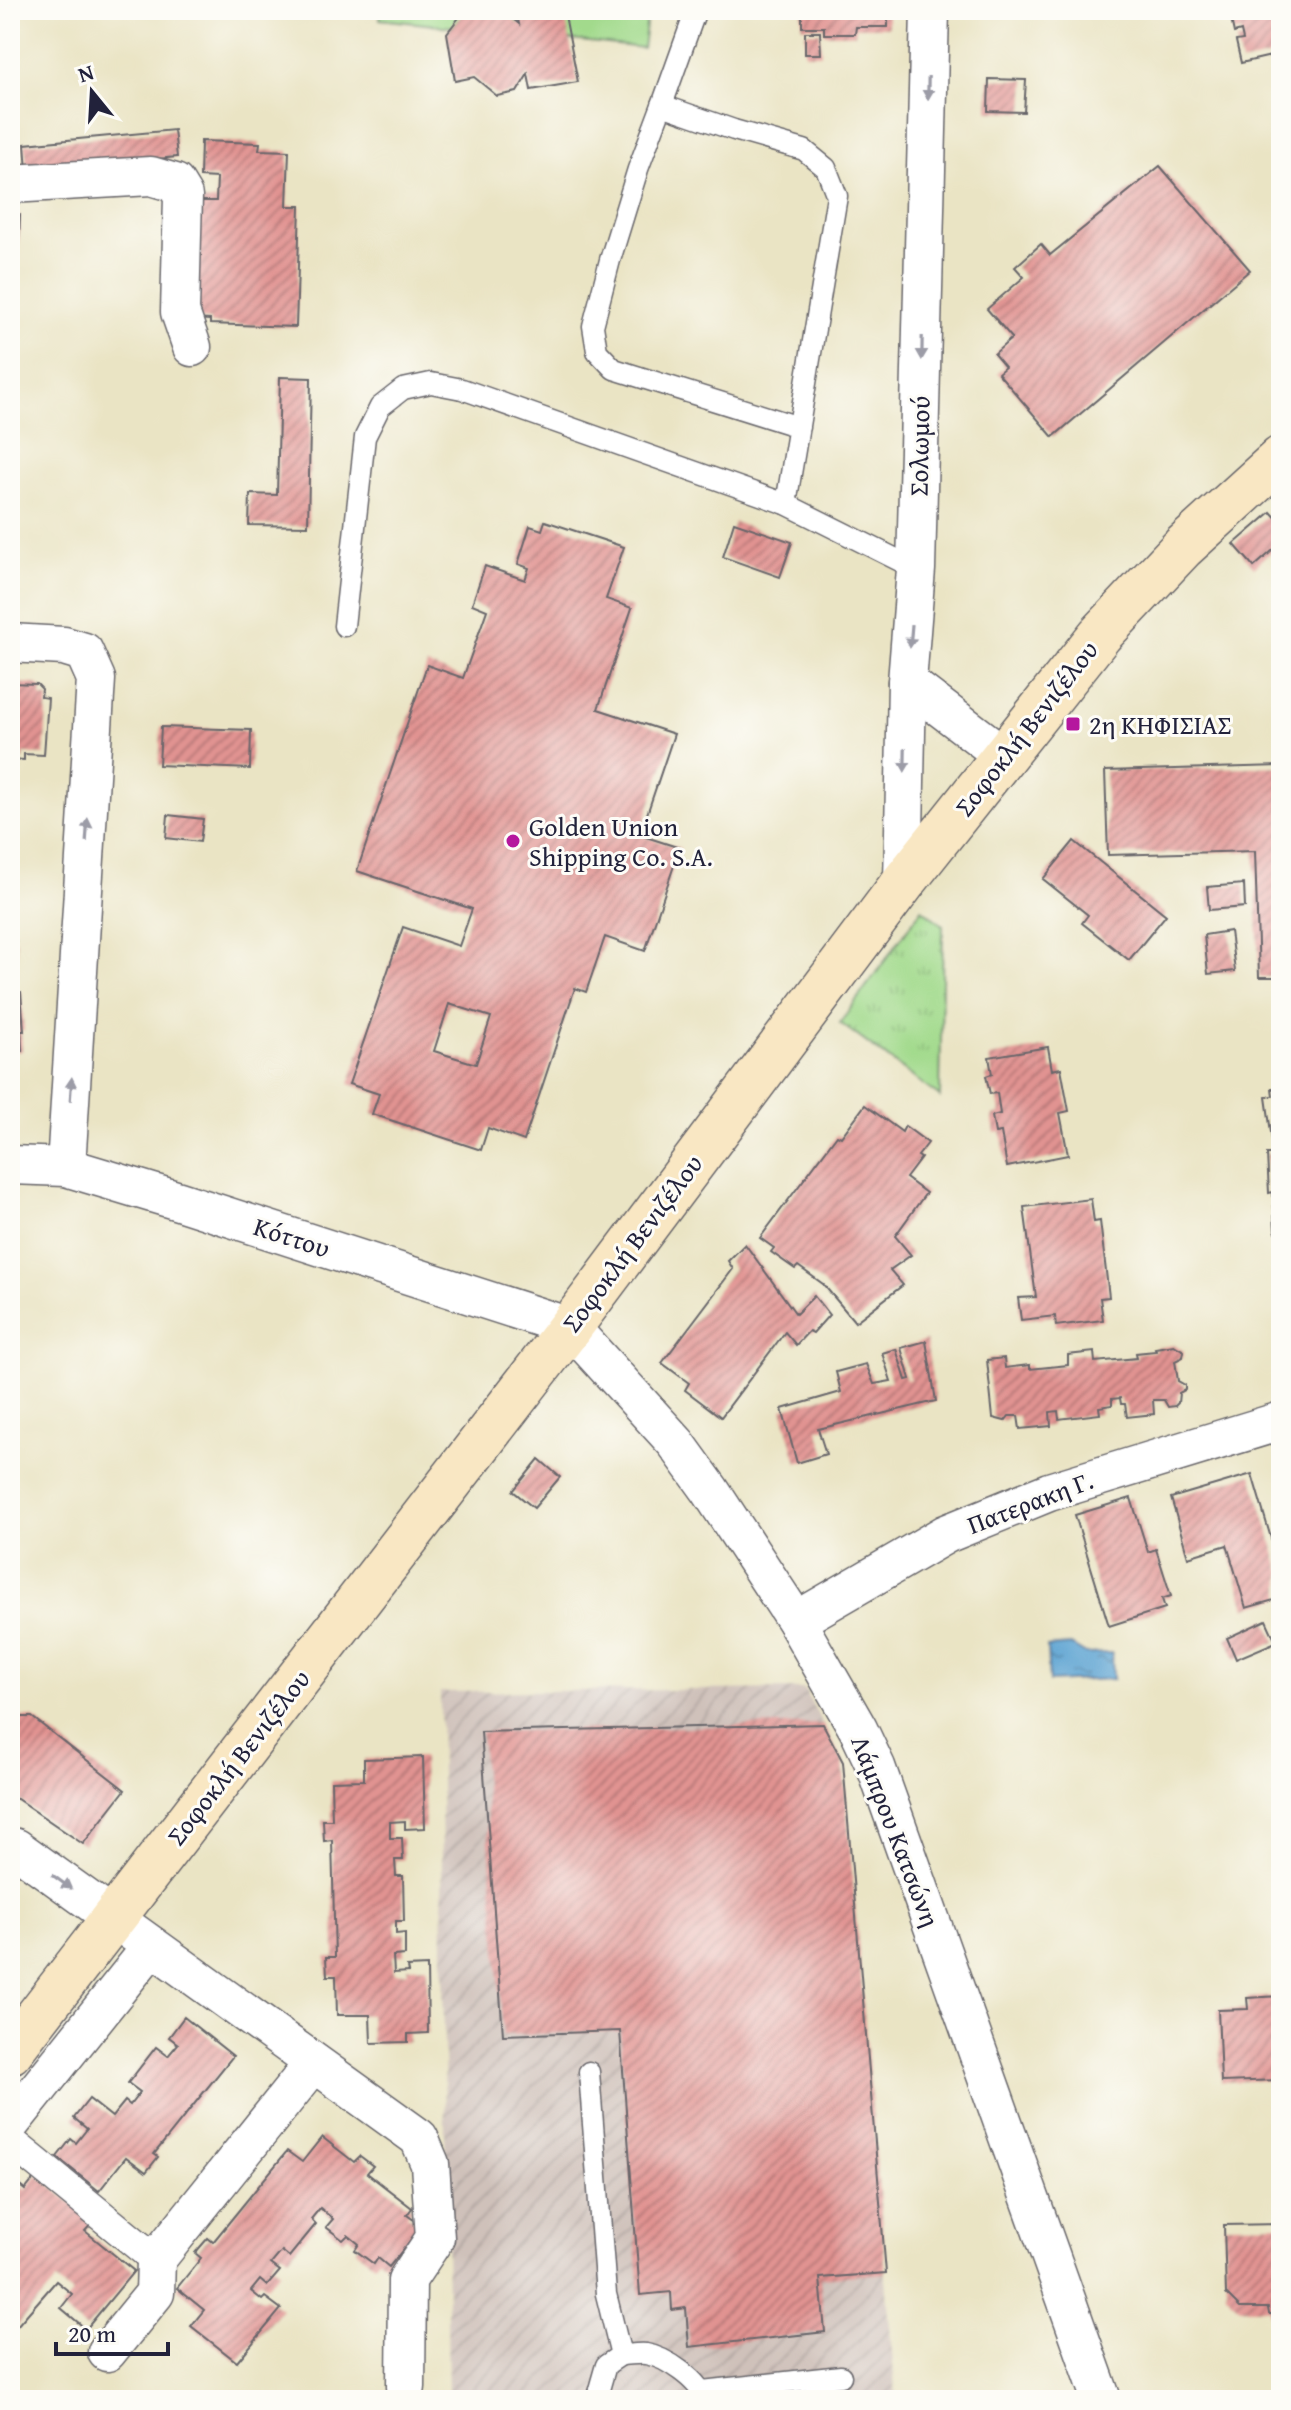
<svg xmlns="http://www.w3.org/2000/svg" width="1291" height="2410" font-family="'Gentium Book Plus',serif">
  <defs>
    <pattern id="industrial-furrows" width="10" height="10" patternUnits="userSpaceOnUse" patternTransform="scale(2)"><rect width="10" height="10" fill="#cfc1ba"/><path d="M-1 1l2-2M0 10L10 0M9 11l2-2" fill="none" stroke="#b1a6a1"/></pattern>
    <pattern id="park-tufts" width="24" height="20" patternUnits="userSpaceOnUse" patternTransform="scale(2)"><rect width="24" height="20" fill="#a2da8c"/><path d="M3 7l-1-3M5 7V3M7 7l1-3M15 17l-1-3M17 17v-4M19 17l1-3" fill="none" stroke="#8bbb7a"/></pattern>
    <pattern id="water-ripples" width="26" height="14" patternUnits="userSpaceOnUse" patternTransform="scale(2)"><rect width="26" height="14" fill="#5ca3d2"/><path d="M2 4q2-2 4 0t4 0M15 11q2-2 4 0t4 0" fill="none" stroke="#4c84ac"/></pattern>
    <pattern id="building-hatch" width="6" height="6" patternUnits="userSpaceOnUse" patternTransform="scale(2)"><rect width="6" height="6" fill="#e19391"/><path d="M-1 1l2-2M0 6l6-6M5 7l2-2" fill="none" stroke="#b67878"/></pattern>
  </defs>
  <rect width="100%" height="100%" fill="#fdfcf7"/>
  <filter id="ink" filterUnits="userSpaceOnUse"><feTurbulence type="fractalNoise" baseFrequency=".0125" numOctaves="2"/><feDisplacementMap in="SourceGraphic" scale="16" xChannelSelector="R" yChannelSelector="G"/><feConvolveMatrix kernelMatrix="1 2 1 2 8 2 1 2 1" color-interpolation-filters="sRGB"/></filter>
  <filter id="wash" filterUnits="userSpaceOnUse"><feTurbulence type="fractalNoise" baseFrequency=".006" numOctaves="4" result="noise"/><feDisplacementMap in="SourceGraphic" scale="32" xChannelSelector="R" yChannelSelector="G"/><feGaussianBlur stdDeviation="1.8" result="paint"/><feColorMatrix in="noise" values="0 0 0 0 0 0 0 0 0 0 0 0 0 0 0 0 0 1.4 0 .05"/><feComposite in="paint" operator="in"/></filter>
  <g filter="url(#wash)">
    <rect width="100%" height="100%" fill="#eae4c4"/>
    <!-- industrial -->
    <path fill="url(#industrial-furrows)" d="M804 1689 843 1762 896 2400H448L440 1692Z"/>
    <!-- park -->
    <path fill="url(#park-tufts)" stroke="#627e64" stroke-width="2" d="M922 909 943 925 940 1097 840 1023Z"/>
    <!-- pitch -->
    <path fill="#a2da8c" stroke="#627e64" stroke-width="2" d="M381 10H648L643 48 380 19Z"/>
    <!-- water -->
    <path fill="url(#water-ripples)" stroke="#3f6286" stroke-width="2" d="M1071 1645 1086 1654 1112 1653 1113 1679 1049 1682 1047 1647Z"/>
    <g id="blocks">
      <!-- building -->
      <g fill="url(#building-hatch)" fill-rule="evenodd">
        <path d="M465 10H502L519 24 518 19 564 10 578 82 531 90 528 74 517 92 497 96 474 77 455 81 447 33Z"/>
        <path d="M802 10H888V27H856L855 34H824V27H802Z"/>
        <path d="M1229 10H1281V90H1278L1271 56 1241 63 1236 41 1243 40 1241 31 1234 33Z"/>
        <path d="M805 32H820L821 54H805Z"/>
        <path d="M989 79 1026 80 1024 112 988 111Z"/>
        <path d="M174 130 177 157 27 171 25 144Z"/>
        <path d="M201 141 260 143 259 150 289 151 287 206H300L296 327 210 324V320L192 319 196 201H216L217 178 200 177Z"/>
        <path d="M1160 166 1250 270 1053 437 998 373 1005 367 994 354 1012 338 987 309 1024 277 1015 267 1041 244 1050 255Z"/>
        <path d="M10 214 20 215 18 265H10Z"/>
        <path d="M280 377 311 378 308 526 249 525 250 494 277 495Z"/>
        <path d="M1271 512 1281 523V543L1254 567 1234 544Z"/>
        <path d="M545 521 624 547 606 599 632 608 598 709 674 734 640 835 680 848 645 951 605 937 586 992 575 988 524 1141 488 1128 481 1150 372 1114 379 1094 349 1084 403 927 459 946 472 909 357 871 427 665 463 678 487 610 472 604 485 566 525 580 529 568 518 564 530 526 542 530ZM449 1004 491 1017 476 1064 434 1051Z"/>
        <path d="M734 522 792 542 780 577 723 557Z"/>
        <path d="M10 683 37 684 42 689 41 697 48 698 44 755 24 754V760L10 759Z"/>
        <path d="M161 727 251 730 250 769 159 765Z"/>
        <path d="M1281 766V977H1259L1255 851 1108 855 1105 771Z"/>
        <path d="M168 815 203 819 200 842 166 838Z"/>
        <path d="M1074 841 1166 915 1129 960 1082 923 1088 915 1043 879Z"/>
        <path d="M1244 884 1245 907 1209 910 1207 887Z"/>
        <path d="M1230 931 1235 971 1208 974 1204 935Z"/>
        <path d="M10 940H16L18 975 15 976 16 988 10 989Z"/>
        <path d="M21 992 24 1031H21L22 1051 10 1052V993Z"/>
        <path d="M1048 1047 1052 1070 1061 1068 1069 1111 1060 1113 1068 1155 1007 1167 1001 1132 995 1133 992 1116 1000 1114 997 1093 990 1094 986 1076 992 1074 989 1057Z"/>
        <path d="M1272 1088H1281V1244L1275 1230 1273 1192 1269 1193 1267 1154H1274L1266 1097 1273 1096Z"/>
        <path d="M865 1105 902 1132 905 1126 928 1143 918 1156 921 1158 906 1178 926 1193 895 1236 911 1255 890 1270 903 1285 855 1322 823 1284 798 1266 795 1269 771 1252 774 1248 760 1238 837 1135 841 1137Z"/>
        <path d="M1091 1199 1094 1222 1100 1221 1109 1297 1100 1298 1103 1320 1056 1326 1055 1316 1021 1320 1018 1298 1036 1297 1024 1207Z"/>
        <path d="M745 1244 796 1314 814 1296 829 1315 813 1333 809 1331 796 1345 785 1332 721 1417 685 1390 689 1383 662 1363 733 1269 728 1261Z"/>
        <path d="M926 1341 936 1401 818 1429 826 1454 797 1463 782 1409 841 1392 836 1372 866 1364 874 1384 891 1381 882 1353 896 1349 906 1380 910 1379 901 1348Z"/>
        <path d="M1174 1345 1184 1351 1183 1357 1175 1361 1178 1381 1185 1385V1390L1179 1393 1178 1403 1175 1406 1168 1407 1164 1400H1153L1154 1414 1127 1417 1125 1404H1121L1120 1398 1112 1399V1405L1099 1407 1100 1414 1059 1419 1058 1411 1050 1412 1051 1426 1020 1429 1018 1416H1009L1005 1421 993 1418 987 1360 1004 1358 1005 1368 1030 1365V1369L1068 1365V1355L1094 1352 1095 1362 1137 1358 1136 1353 1156 1351 1155 1348Z"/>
        <path d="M539 1459 560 1477 534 1508 513 1491Z"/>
        <path d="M1252 1474 1281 1572V1598L1246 1608 1227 1545 1188 1557 1171 1498Z"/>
        <path d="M1131 1498 1148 1552 1156 1549 1171 1596 1162 1599 1165 1608 1109 1626 1075 1515Z"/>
        <path d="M1266 1620 1276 1642 1236 1659 1227 1638Z"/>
        <path d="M10 1717H32L125 1790 83 1844 17 1799 10 1798Z"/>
        <path d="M823 1724 843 1762 886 2273 820 2278 825 2332 689 2347 686 2308 672 2310 671 2292 640 2295 620 2031 503 2035 481 1732Z"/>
        <path d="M423 1757 425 1828 405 1829V1821L390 1822V1838H402L403 1860H395L396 1876H403L404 1921H396V1934L405 1933V1955L393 1956 394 1973 408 1972 407 1967 427 1966 428 2033 408 2034V2042L371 2043 370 2015H337L336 1976H327L326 1957H335L332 1840 324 1841 323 1820H332L331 1781 364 1780V1759Z"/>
        <path d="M1281 1996V2080L1221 2082 1218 2010 1248 2009 1247 1998Z"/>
        <path d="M184 2017 233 2056 154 2154 158 2157 146 2172 126 2157 99 2191 57 2157 71 2139 76 2143 87 2129 74 2118 89 2099 112 2117 125 2101 130 2105 140 2092 128 2083 156 2047 168 2056 178 2044 169 2037Z"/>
        <path d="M322 2137 354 2162 360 2156 373 2166 367 2173 412 2208 407 2215 422 2226 389 2267 378 2258 374 2264 355 2250 359 2244 348 2235 343 2240 326 2227 333 2219 320 2208 311 2219 316 2224 289 2257 282 2251 271 2264 280 2271 267 2286 260 2280 251 2291 262 2300 265 2297 281 2309 237 2362 191 2326 204 2310 177 2288 201 2258 195 2253 208 2238 213 2242 287 2151 302 2162Z"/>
        <path d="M37 2175 94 2221 85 2231 134 2271 86 2329 61 2308 72 2294 56 2281 10 2334V2193L17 2184 25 2190Z"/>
        <path d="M1281 2224V2314H1269L1268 2308H1240L1226 2294 1224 2225Z"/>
      </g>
    </g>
  </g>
  <g filter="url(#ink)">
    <use href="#blocks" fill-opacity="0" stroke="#68666b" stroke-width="2"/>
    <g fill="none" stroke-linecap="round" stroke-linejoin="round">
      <defs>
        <g id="service">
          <path d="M662 105 696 10"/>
          <path d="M786 504 837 196 826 168 804 150 734 130 662 105 638 169 610 260 593 326 597 351 614 369 799 427"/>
          <path d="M344 626 365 437 380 407 403 389 431 383 462 389 786 504 916 569"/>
          <path d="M589 2072 606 2294 621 2355C628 2355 638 2353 646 2354 665 2357 701 2381 704 2400"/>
          <path d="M702 2391 841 2376"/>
          <path d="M596 2400 606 2365 621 2355"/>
        </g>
        <path id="pedestrian" d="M10 2141 156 2260"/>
        <g id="minor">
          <path d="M10 184 151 176 175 183 183 196 180 312 192 347"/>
          <path d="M10 643 64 646 84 652 96 679 66 1167"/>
          <path d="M907 682 1004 756"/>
          <path d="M903 883 907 682 916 569 930 10"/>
          <path d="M10 1165 66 1167 179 1201 570 1327 676 1443 710 1490 796 1621 858 1729 876 1767 1102 2400"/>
          <path d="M796 1621 946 1534 1049 1492 1281 1421"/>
          <path d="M10 1846 16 1848 419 2138 430 2164 435 2238 407 2280 406 2387"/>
          <path d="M10 2124 152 1946"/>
          <path d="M107 2352 155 2293 156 2260 314 2063"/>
        </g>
        <path id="secondary" d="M10 2052 570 1327 903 883 1100 635 1183 547 1281 458"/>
      </defs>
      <!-- service casing -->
      <use href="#service" stroke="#68666b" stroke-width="23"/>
      <!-- pedestrian casing -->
      <use href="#pedestrian" stroke="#68666b" stroke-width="33"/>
      <!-- minor casing -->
      <use href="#minor" stroke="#68666b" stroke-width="41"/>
      <!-- secondary casing -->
      <use href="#secondary" stroke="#68666b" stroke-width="47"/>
      <!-- service -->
      <use href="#service" stroke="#fff" stroke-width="20"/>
      <!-- pedestrian -->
      <use href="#pedestrian" stroke="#fff" stroke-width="30"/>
      <!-- minor -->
      <use href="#minor" stroke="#fff" stroke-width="38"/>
      <!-- secondary -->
      <use href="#secondary" stroke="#f9e7c3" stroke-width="44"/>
    </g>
    <!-- one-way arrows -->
    <defs><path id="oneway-solid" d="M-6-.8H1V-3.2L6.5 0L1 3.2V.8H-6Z" transform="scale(2)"/></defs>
    <g fill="#9c9ca7">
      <use href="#oneway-solid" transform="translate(928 88) rotate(91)"/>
      <use href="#oneway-solid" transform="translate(922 348) rotate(91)"/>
      <use href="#oneway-solid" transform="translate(911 636) rotate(95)"/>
      <use href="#oneway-solid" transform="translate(905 760) rotate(91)"/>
      <use href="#oneway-solid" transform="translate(87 830) rotate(-86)"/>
      <use href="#oneway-solid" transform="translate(71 1089) rotate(-86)"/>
      <use href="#oneway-solid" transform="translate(62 1882) rotate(36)"/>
    </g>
  </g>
  <!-- markers -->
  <g fill="#b5179e" stroke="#fdfcf7" stroke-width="3">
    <rect x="1065" y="716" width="16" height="16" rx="4"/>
    <circle cx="513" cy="841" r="8"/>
  </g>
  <g text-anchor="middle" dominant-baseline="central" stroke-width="6" stroke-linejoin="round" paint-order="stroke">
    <!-- street labels -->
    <g font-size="26" fill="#22223b" stroke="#fdfcf7">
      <text transform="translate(919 446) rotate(-89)">Σολωμού</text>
      <text transform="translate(1026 728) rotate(-52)">Σοφοκλή Βενιζέλου</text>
      <text transform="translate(292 1237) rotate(18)">Κόττου</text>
      <text transform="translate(632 1243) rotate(-53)">Σοφοκλή Βενιζέλου</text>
      <text transform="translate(1030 1502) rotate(-21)">Πατερακη Γ.</text>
      <text transform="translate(238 1757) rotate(-52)">Σοφοκλή Βενιζέλου</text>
      <text transform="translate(896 1831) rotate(69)">Λάμπρου Κατσώνη</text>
    </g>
    <!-- poi labels -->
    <g font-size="26" fill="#22223b" stroke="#fdfcf7" text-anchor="start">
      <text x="1089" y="724">2η ΚΗΦΙΣΙΑΣ</text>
      <text x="529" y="826">Golden Union<tspan x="529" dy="30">Shipping Co. S.A.</tspan></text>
    </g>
  </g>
  <!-- margin -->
  <rect width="1291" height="2410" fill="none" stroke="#fdfcf7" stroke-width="40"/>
  <!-- north arrow -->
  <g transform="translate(92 92) rotate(342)" stroke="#fdfcf7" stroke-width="6" paint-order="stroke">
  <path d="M0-6L14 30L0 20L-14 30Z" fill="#22223b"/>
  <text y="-12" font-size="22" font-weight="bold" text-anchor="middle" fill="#22223b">N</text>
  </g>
  <!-- scale -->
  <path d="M56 2342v12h112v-12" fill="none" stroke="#22223b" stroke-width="4"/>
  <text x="68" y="2342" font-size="24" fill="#22223b" stroke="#fdfcf7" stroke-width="6" paint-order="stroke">20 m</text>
</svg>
